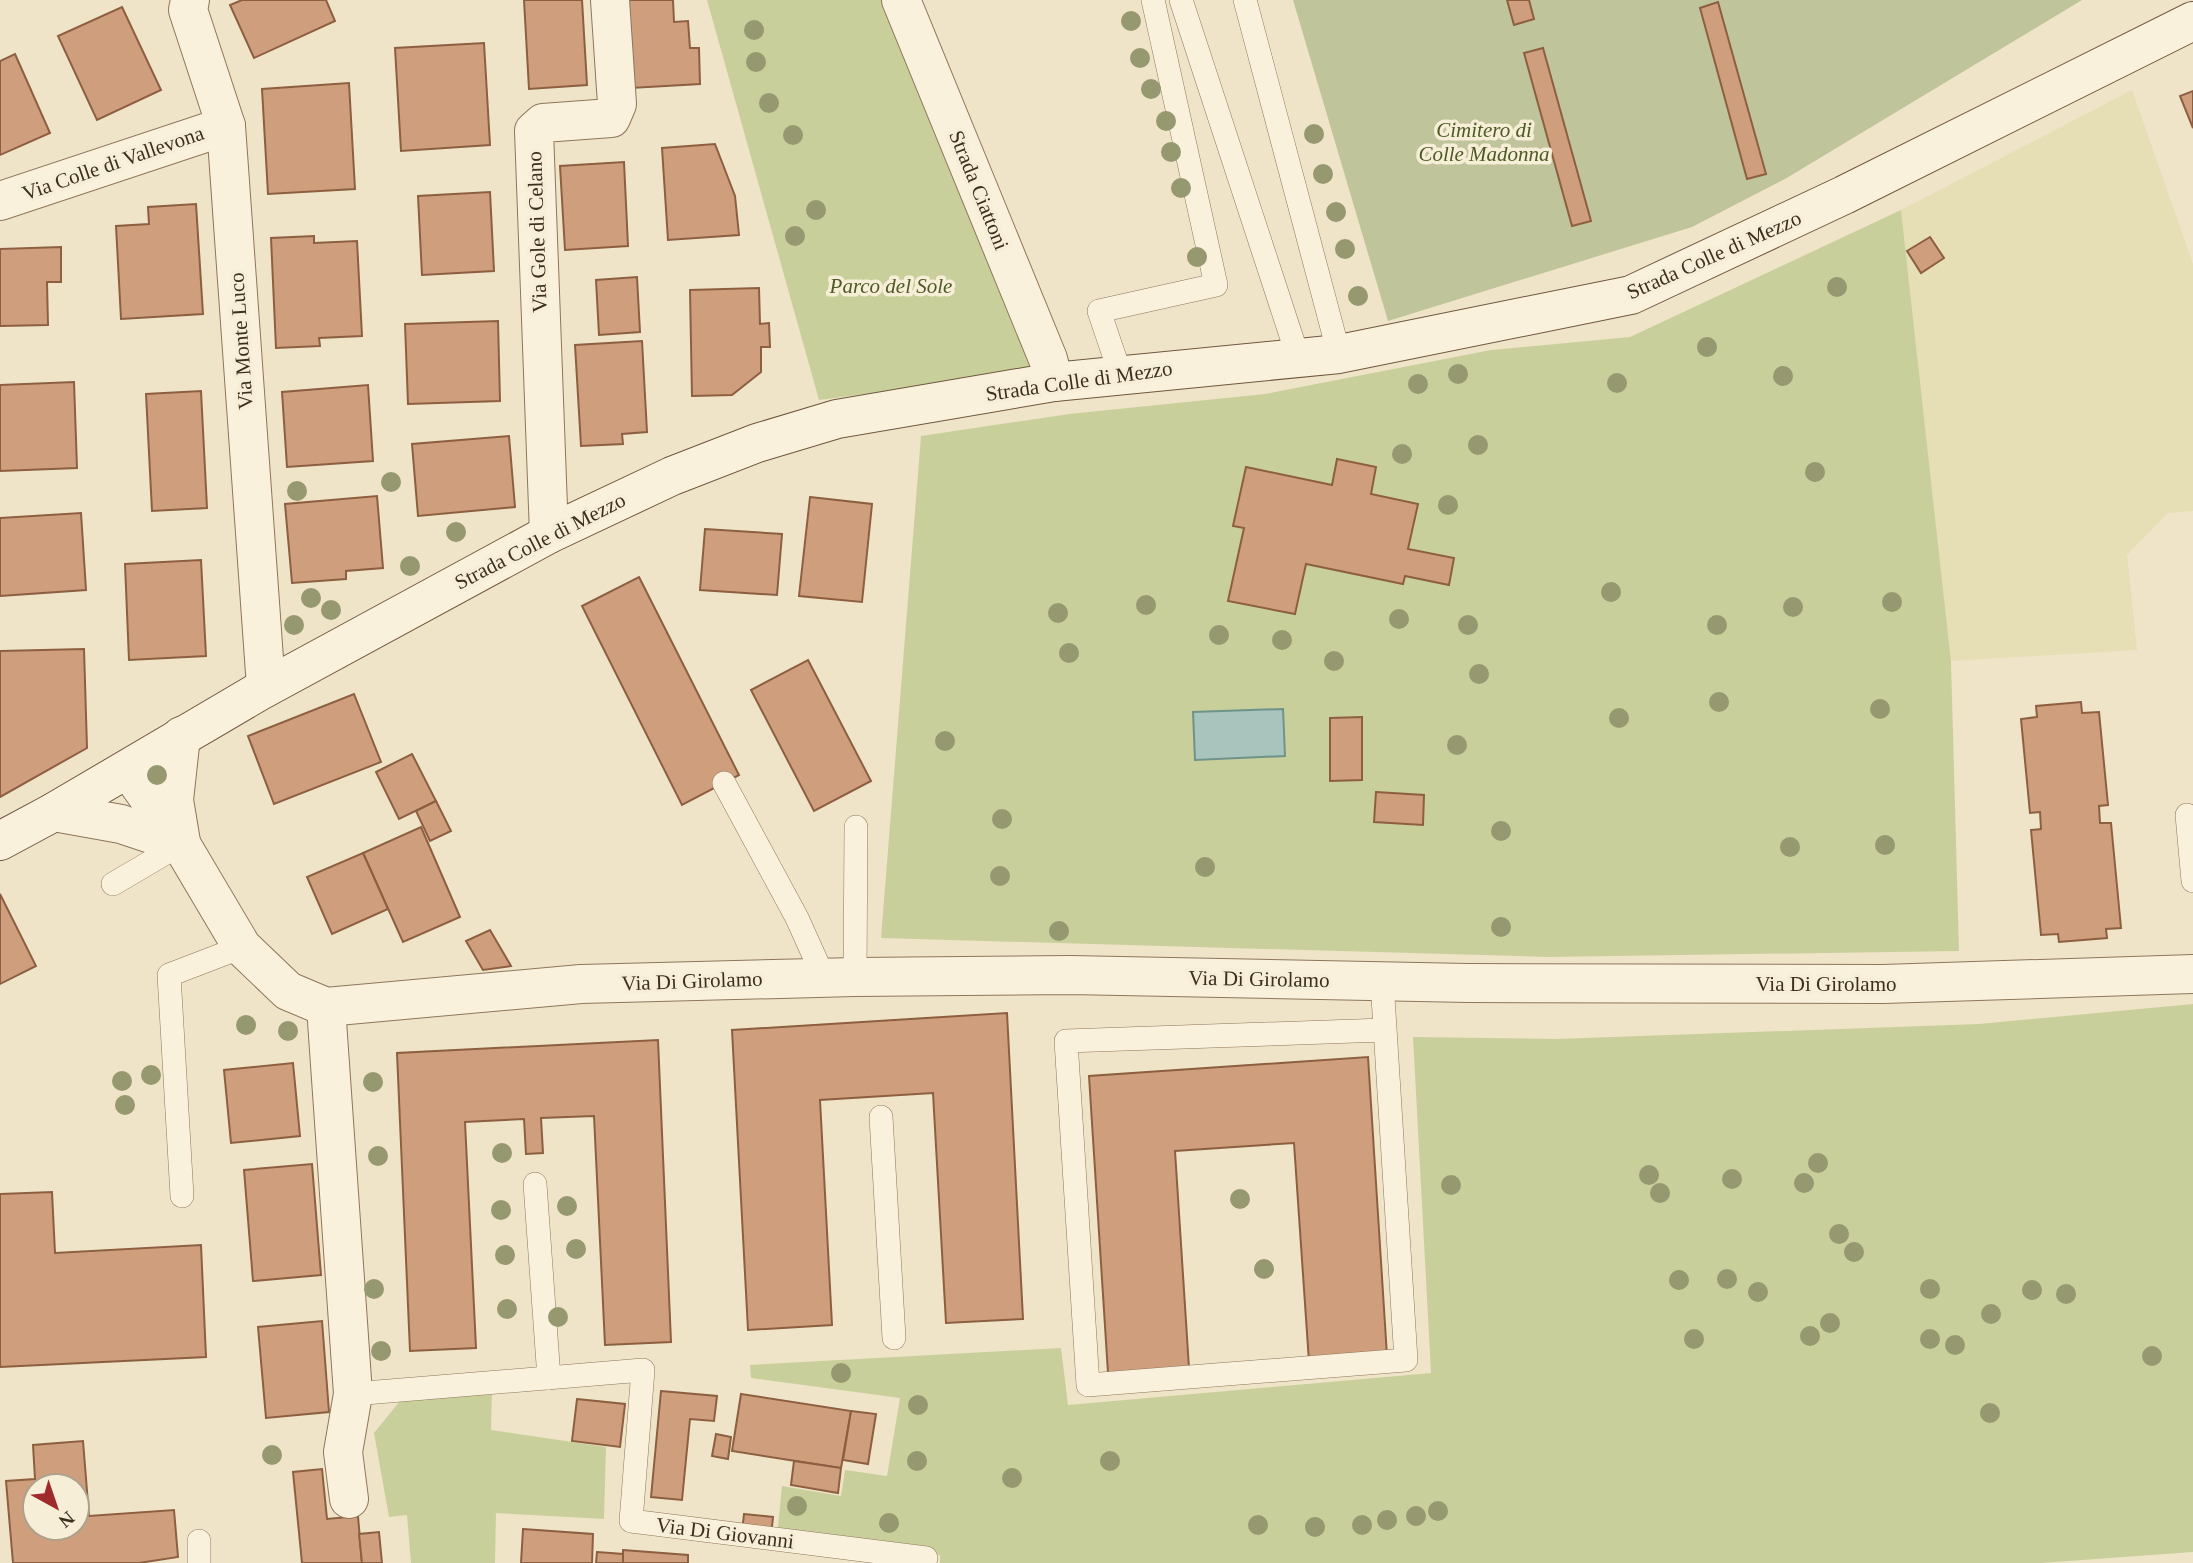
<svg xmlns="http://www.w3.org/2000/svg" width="2193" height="1563" font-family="'Times New Roman',serif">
  <rect width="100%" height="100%" fill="#f0e4c8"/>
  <!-- farmland -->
  <path fill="#e6deb5" d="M2132 90 2193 264V511L2168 513 2127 555 2137 650 1951 661 1901 210Z"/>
  <!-- green -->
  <g fill="#c9cf9b">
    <path d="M707 0H884L1034 372 819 400Z"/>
    <path d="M1901 210 1951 661 1959 951 1548 957 881 938 921 436 1069 414 1265 394 1491 350 1630 337Z"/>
    <path d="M2193 1004V1552L2041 1563H940V1555L777 1536 782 1486 841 1496 845 1470 887 1476 900 1398 751 1378 750 1365 1061 1348 1068 1405 1431 1373 1413 1037 1556 1039 1979 1024Z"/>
    <path d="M492 1389 491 1430 606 1447 604 1519 496 1513 495 1563H411L407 1515 389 1517 374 1433 404 1396Z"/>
  </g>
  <!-- cemetery -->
  <path fill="#bfc49a" d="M1293 0H2082L1785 179 1692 227 1388 321Z"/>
  <!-- water -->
  <path fill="#a9c4bc" stroke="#6f938a" stroke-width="2" d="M1283 709 1285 756 1195 760 1193 712Z"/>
  <!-- building -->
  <g fill="#cf9f7d" stroke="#8d5f41" stroke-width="2" fill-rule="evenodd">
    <path d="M242 0H326L335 21 254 58 230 5Z"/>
    <path d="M524 0H582L587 85 529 89Z"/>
    <path d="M626 0H673L674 22 688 21 690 48H699L700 84 631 88Z"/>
    <path d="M1507 0H1529L1534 19 1514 25Z"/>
    <path d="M1718 2 1766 174 1747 179 1700 8Z"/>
    <path d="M122 7 161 90 97 120 58 36Z"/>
    <path d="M484 43 490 145 401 151 395 48Z"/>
    <path d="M1543 48 1591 221 1572 226 1524 53Z"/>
    <path d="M15 54 50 133 0 155V61Z"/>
    <path d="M349 83 355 189 268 194 262 89Z"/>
    <path d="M2193 91V128L2180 96Z"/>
    <path d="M715 144 735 196 739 235 668 240 662 148Z"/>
    <path d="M624 162 628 246 565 250 560 166Z"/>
    <path d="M490 192 494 271 422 275 418 196Z"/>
    <path d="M196 204 203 314 121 319 116 226 149 224 148 207Z"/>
    <path d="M314 236V243L357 241 362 336 319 338 320 346 276 348 271 238Z"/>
    <path d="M1930 237 1944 258 1921 273 1907 251Z"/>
    <path d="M61 247V282H47L48 325 0 326V249Z"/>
    <path d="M637 277 640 332 599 335 596 280Z"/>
    <path d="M759 288 760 324 769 323 770 347H761V372L732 395 692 396 690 290Z"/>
    <path d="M498 321 500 401 408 404 405 324Z"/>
    <path d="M642 341 647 432 622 434 623 444 581 446 575 345Z"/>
    <path d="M74 382 77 468 0 471V385Z"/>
    <path d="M368 385 373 461 287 467 282 392Z"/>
    <path d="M201 391 207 508 152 511 146 394Z"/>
    <path d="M509 436 515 507 418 516 412 444Z"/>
    <path d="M1337 459 1376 467 1371 494 1418 504 1408 549 1454 558 1449 585 1405 576 1403 584 1306 564 1295 614 1228 601 1244 528 1233 526 1246 467 1332 485Z"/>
    <path d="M377 496 383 568 346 571V579L292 583 285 504Z"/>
    <path d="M810 497 872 504 862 602 799 596Z"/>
    <path d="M81 513 86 590 0 596V518Z"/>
    <path d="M705 529 782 534 777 595 700 590Z"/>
    <path d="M201 560 206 656 129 660 125 564Z"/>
    <path d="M639 577 739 775 682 805 582 606Z"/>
    <path d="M84 649 87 748 0 797V651Z"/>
    <path d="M808 660 871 781 814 811 751 690Z"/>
    <path d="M354 694 381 762 274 804 248 736Z"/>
    <path d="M2081 702 2082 713 2099 712 2108 805 2099 806 2100 823H2111L2121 928 2106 929 2107 938 2059 942 2058 934 2041 935 2031 830 2041 829 2040 812 2030 813 2021 719 2037 717 2036 706Z"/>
    <path d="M1362 717V780L1330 781V718Z"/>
    <path d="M412 754 436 801 399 819 376 772Z"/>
    <path d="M1376 792 1424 795 1423 825 1374 822Z"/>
    <path d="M436 801 451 831 430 841 416 811Z"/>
    <path d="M421 827 460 917 403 942 363 853Z"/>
    <path d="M363 853 388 909 332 934 307 877Z"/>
    <path d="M0 894 36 966 0 984Z"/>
    <path d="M490 930 511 966 483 970 466 941Z"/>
    <path d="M1007 1013 1023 1319 946 1323 933 1093 820 1100 832 1325 748 1330 732 1030Z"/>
    <path d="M658 1040 671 1342 605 1345 594 1116 541 1118 543 1153 526 1154 524 1119 465 1122 476 1348 410 1351 397 1053Z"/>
    <path d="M1368 1057 1387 1356 1309 1362 1294 1143 1175 1151 1189 1368 1108 1373 1089 1076Z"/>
    <path d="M293 1063 300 1136 231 1143 224 1070Z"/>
    <path d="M312 1164 321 1275 253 1281 244 1170Z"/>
    <path d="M52 1192 55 1253 201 1245 206 1357 0 1367V1194Z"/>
    <path d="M322 1321 329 1412 266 1418 258 1327Z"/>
    <path d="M661 1391 717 1396 714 1421 690 1419 682 1500 651 1497Z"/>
    <path d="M741 1394 851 1411 841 1468 732 1451Z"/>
    <path d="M577 1399 625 1404 620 1447 572 1441Z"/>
    <path d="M851 1411 876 1414 868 1464 843 1460Z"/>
    <path d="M716 1434 731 1437 728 1459 712 1456Z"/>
    <path d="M83 1441 89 1516 174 1510 178 1557 139 1563H13L6 1481 35 1479 33 1445ZM35 1486H77V1528H35Z"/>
    <path d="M794 1461 841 1468 838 1493 791 1485Z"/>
    <path d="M322 1469 327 1519 358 1516 362 1563H302L293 1472Z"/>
    <path d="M744 1514 773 1517 771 1536 742 1532Z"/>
    <path d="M523 1529 593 1534 592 1563H521Z"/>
    <path d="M379 1532 382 1563H362L359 1534Z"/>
    <path d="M623 1550 688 1555V1563H623Z"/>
    <path d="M597 1552 623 1554V1563H596Z"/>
  </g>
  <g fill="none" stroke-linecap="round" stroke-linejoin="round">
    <defs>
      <g id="lane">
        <path d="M1181 0 1298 357"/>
        <path d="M1245 0 1339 354"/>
        <path d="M1120 373 1099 311 1216 285 1153 0"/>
        <path d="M724 783 797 918 824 978"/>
        <path d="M2187 815 2193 881"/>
        <path d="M113 884 181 844"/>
        <path d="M855 977 856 827"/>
        <path d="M1382 981 1406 1360 1088 1385 1066 1041 1384 1030"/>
        <path d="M881 1117 894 1338"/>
        <path d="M535 1184 549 1378"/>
        <path d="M182 1196 169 975 242 947"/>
        <path d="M353 1394 643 1370 631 1521 926 1558"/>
        <path d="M199 1541V1563"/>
      </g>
      <g id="street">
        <path d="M190 0 188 10 226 126 266 687"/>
        <path d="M901 0 1048 359 1054 382"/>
        <path d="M0 201 226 126"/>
        <path d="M549 534 534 131 543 123 611 118 617 104 610 0"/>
        <path d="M128 769 181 844 242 947 288 991 326 1007 581 984 855 977 1070 975 1468 983 1883 984 2193 974"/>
        <path d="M54 812 121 824 181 844"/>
        <path d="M181 842 174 800 181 736"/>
        <path d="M326 1007 353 1394 343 1452 349 1499"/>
      </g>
      <path id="secondary" d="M0 841 54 812 258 692 549 534 672 476 757 443 837 419 1054 382 1339 354 1631 295 1844 195 2193 21"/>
    </defs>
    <!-- lane casing -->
    <use href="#lane" stroke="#8d765c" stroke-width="24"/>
    <!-- street casing -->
    <use href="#street" stroke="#8d765c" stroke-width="40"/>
    <!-- secondary casing -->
    <use href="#secondary" stroke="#6f573f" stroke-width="40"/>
    <!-- lane -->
    <use href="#lane" stroke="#faf1dc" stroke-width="23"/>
    <!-- street -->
    <use href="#street" stroke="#faf1dc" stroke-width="38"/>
    <!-- secondary -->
    <use href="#secondary" stroke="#faf1dc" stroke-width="38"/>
  </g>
  <!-- trees -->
  <g fill="#96986f">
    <circle cx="1131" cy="21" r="10"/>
    <circle cx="754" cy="30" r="10"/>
    <circle cx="1140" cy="58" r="10"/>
    <circle cx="756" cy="62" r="10"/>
    <circle cx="1151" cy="89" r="10"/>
    <circle cx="769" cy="103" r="10"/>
    <circle cx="1166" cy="121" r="10"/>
    <circle cx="1314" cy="134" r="10"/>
    <circle cx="793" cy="135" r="10"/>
    <circle cx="1171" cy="152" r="10"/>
    <circle cx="1323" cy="174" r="10"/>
    <circle cx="1181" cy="188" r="10"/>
    <circle cx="816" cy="210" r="10"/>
    <circle cx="1336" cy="212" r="10"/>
    <circle cx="795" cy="236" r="10"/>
    <circle cx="1345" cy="249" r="10"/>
    <circle cx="1197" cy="257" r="10"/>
    <circle cx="1837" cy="287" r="10"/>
    <circle cx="1358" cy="296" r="10"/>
    <circle cx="1707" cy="347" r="10"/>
    <circle cx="1458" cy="374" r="10"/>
    <circle cx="1783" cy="376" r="10"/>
    <circle cx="1617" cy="383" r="10"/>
    <circle cx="1418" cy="384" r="10"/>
    <circle cx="1478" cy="445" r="10"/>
    <circle cx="1402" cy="454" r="10"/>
    <circle cx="1815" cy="472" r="10"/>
    <circle cx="391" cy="482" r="10"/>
    <circle cx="297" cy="491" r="10"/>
    <circle cx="1448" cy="505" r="10"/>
    <circle cx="456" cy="532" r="10"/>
    <circle cx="410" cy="566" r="10"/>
    <circle cx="1611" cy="592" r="10"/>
    <circle cx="311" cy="598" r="10"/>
    <circle cx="1892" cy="602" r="10"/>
    <circle cx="1146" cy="605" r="10"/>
    <circle cx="1793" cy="607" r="10"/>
    <circle cx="331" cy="610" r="10"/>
    <circle cx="1058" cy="613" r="10"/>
    <circle cx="1399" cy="619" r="10"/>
    <circle cx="294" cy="625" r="10"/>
    <circle cx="1468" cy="625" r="10"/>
    <circle cx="1717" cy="625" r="10"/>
    <circle cx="1219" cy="635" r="10"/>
    <circle cx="1282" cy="640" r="10"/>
    <circle cx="1069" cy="653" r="10"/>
    <circle cx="1334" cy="661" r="10"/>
    <circle cx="1479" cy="674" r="10"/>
    <circle cx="1719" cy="702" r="10"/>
    <circle cx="1880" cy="709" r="10"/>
    <circle cx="1619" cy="718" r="10"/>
    <circle cx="945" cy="741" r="10"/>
    <circle cx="1457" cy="745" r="10"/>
    <circle cx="157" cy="775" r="10"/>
    <circle cx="1002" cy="819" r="10"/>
    <circle cx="1501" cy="831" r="10"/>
    <circle cx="1885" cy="845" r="10"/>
    <circle cx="1790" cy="847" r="10"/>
    <circle cx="1205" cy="867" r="10"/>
    <circle cx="1000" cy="876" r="10"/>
    <circle cx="1501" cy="927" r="10"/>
    <circle cx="1059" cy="931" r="10"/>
    <circle cx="246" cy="1025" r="10"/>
    <circle cx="288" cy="1031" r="10"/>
    <circle cx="151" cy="1075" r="10"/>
    <circle cx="122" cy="1081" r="10"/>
    <circle cx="373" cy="1082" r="10"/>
    <circle cx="125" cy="1105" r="10"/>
    <circle cx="502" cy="1153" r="10"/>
    <circle cx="378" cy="1156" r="10"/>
    <circle cx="1818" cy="1163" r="10"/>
    <circle cx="1649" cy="1175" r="10"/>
    <circle cx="1732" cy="1179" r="10"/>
    <circle cx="1804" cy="1183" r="10"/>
    <circle cx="1451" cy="1185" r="10"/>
    <circle cx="1660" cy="1193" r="10"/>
    <circle cx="1240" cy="1199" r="10"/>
    <circle cx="567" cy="1206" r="10"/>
    <circle cx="501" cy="1210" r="10"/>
    <circle cx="1839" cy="1234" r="10"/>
    <circle cx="576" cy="1249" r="10"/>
    <circle cx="1854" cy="1252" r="10"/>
    <circle cx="505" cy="1255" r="10"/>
    <circle cx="1264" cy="1269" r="10"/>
    <circle cx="1727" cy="1279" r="10"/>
    <circle cx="1679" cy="1280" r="10"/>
    <circle cx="374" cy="1289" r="10"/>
    <circle cx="1930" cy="1289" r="10"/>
    <circle cx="2032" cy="1290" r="10"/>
    <circle cx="1758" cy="1292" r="10"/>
    <circle cx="2066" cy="1294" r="10"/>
    <circle cx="507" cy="1309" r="10"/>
    <circle cx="1991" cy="1314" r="10"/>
    <circle cx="558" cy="1317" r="10"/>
    <circle cx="1830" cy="1323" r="10"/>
    <circle cx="1810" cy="1336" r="10"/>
    <circle cx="1694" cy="1339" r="10"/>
    <circle cx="1930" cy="1339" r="10"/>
    <circle cx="1955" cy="1345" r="10"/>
    <circle cx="381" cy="1351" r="10"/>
    <circle cx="2152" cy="1356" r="10"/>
    <circle cx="841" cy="1373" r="10"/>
    <circle cx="918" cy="1405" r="10"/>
    <circle cx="1990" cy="1413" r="10"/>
    <circle cx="272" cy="1455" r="10"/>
    <circle cx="917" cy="1461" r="10"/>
    <circle cx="1110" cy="1461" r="10"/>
    <circle cx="1012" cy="1478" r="10"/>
    <circle cx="797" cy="1506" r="10"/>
    <circle cx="1438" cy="1511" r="10"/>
    <circle cx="1416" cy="1516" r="10"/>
    <circle cx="1387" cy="1520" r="10"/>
    <circle cx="889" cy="1523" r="10"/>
    <circle cx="1258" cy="1525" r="10"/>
    <circle cx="1362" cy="1525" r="10"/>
    <circle cx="1315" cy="1527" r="10"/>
  </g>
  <g text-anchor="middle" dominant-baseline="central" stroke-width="7" stroke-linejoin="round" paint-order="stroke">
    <!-- park labels -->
    <g font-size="21" font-style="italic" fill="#4d5a26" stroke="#f7eed8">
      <text x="1484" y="130">Cimitero di<tspan x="1484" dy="24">Colle Madonna</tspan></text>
      <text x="891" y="286">Parco del Sole</text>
    </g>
    <!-- street labels -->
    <g font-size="21" fill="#3d2e20" stroke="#f7eed8">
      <text transform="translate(113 163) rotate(-19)">Via Colle di Vallevona</text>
      <text transform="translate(979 190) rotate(68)">Strada Ciattoni</text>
      <text transform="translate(537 232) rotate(-92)">Via Gole di Celano</text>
      <text transform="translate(1714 255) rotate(-24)">Strada Colle di Mezzo</text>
      <text transform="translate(241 341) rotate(-94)">Via Monte Luco</text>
      <text transform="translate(1079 381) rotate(-8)">Strada Colle di Mezzo</text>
      <text transform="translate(540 541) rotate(-27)">Strada Colle di Mezzo</text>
      <text transform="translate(1259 979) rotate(1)">Via Di Girolamo</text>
      <text transform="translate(692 981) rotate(-2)">Via Di Girolamo</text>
      <text x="1826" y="984">Via Di Girolamo</text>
      <text transform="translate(725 1533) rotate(7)">Via Di Giovanni</text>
    </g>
  </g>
  <!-- north arrow -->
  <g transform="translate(56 1507) rotate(140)"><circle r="33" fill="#f7eed8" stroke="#ada18e" stroke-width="2"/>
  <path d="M0-5L12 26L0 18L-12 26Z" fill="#9e2a2b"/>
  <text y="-10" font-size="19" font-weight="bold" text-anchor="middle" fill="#3d2e20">N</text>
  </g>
</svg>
